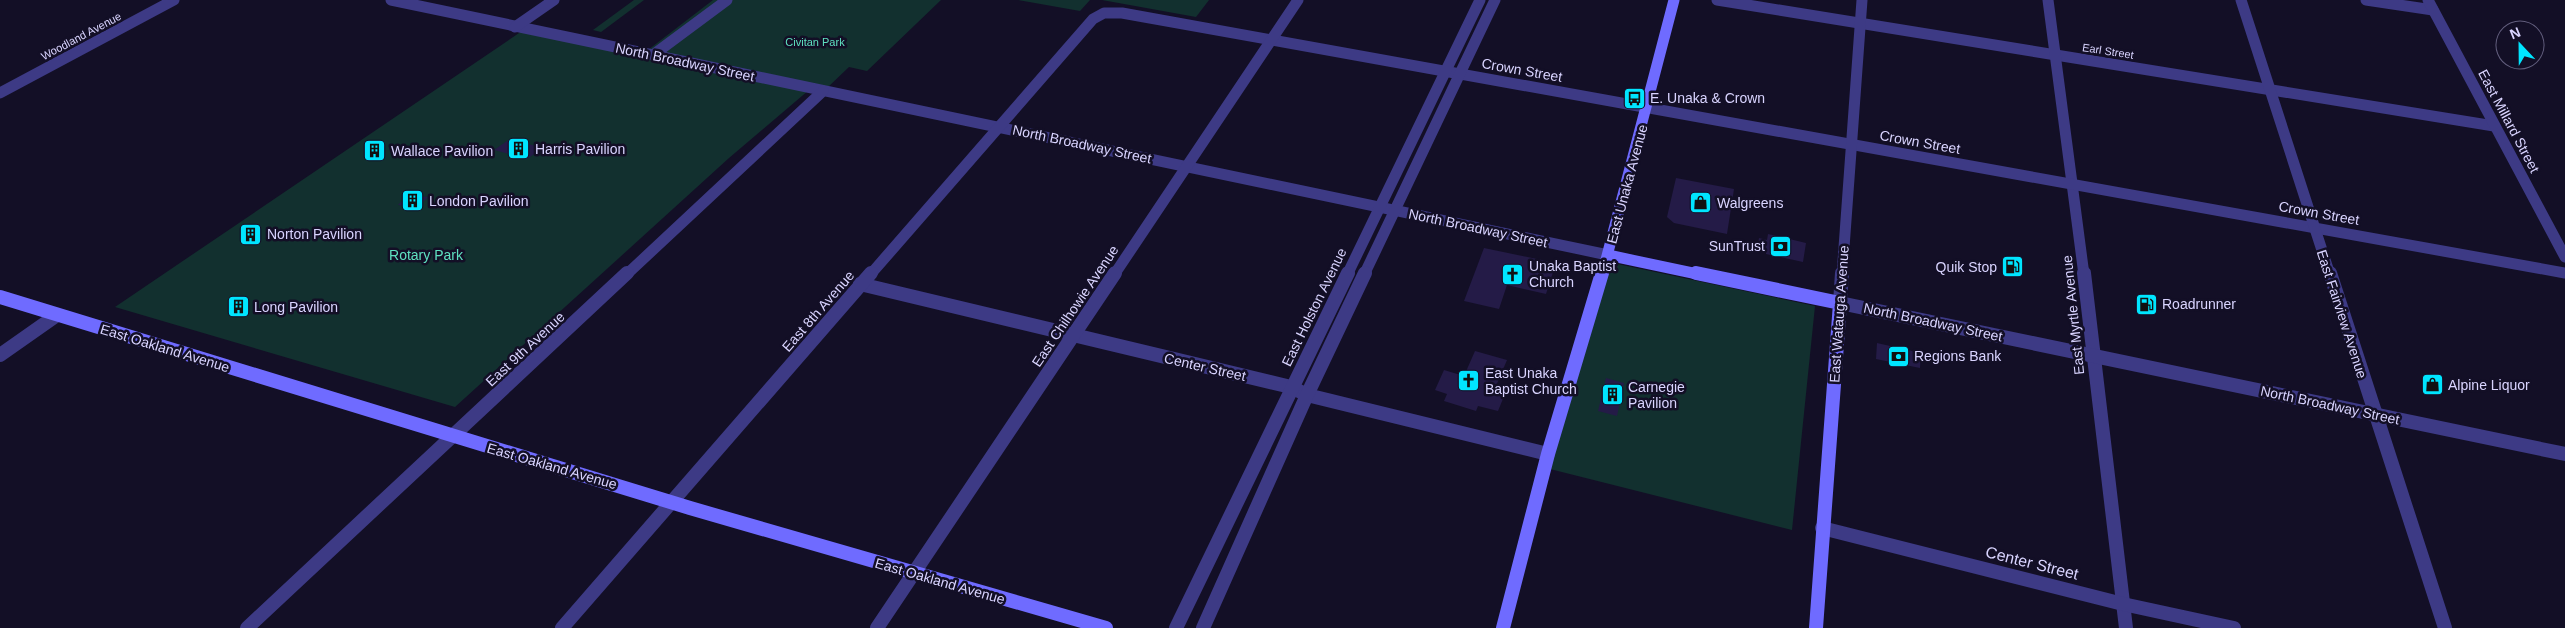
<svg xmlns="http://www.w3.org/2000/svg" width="2565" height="628" font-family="Helvetica,sans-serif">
  <rect width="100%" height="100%" fill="#130f26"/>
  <!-- green -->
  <g fill="#12302f">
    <path d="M634 0H644L601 32 593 30Z"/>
    <path d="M713 0H941L867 71 849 67 827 88 648 50Z"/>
    <path d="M1018 0H1090L1080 11Z"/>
    <path d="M1102 0H1209L1196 17Z"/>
    <path d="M522 31 809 90 729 158 455 407 115 307Z"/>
    <path d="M1608 262 1815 306 1792 530 1550 469Z"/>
  </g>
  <!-- building -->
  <g fill="#241b47">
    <path d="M510 139 543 148 527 159 494 150Z"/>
    <path d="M1676 178 1734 189 1727 234 1674 223 1667 217Z"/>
    <path d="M408 195 428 197 418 207 398 205Z"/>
    <path d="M1768 234 1806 243 1803 262 1766 254V251L1757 249 1759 238 1767 240Z"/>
    <path d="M1484 248 1556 263 1546 294 1507 285 1499 309 1464 301Z"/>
    <path d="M1877 343 1921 353 1920 368 1876 359Z"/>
    <path d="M1475 351 1507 360 1496 386 1507 389 1498 411 1478 406 1476 411 1444 401 1447 394 1435 390 1444 370 1464 376Z"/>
    <path d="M1606 378 1624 383 1617 416 1598 411Z"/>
  </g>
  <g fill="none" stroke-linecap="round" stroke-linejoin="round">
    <!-- minor-far1 -->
    <g stroke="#3d3a85" stroke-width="11">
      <path d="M391 0 1608 255"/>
      <path d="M1717 0 2494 126"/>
      <path d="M2048 0 2084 275"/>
      <path d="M2366 0 2433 10"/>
      <path d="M2428 0 2565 257"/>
      <path d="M515 27 554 0"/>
      <path d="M653 55 727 0"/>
      <path d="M0 93 174 0"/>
      <path d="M626 275 823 91"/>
      <path d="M870 275 1093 19 1104 13H1122L2565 273"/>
      <path d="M1114 275 1298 0"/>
      <path d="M1347 275 1480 0"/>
      <path d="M1364 275 1495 0"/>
      <path d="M1842 275 1862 0"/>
    </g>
    <!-- minor -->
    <g stroke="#3d3a85" stroke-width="14">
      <path d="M2084 273 2126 628"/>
      <path d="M860 284 1291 387 1307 395 1548 454"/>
      <path d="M1840 303 1842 273"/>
      <path d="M0 355 57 315"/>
      <path d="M1822 528 2123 604 2234 628"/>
      <path d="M247 628 627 273"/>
      <path d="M562 628 871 273"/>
      <path d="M877 628 1115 273"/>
      <path d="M1176 628 1348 273"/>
      <path d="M1203 628 1307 395 1365 273"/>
    </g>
    <!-- tertiary-far1 -->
    <path stroke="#3d3a85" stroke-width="11" d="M2241 0 2330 275"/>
    <!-- tertiary -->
    <g stroke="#3d3a85" stroke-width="14">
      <path d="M2330 273 2445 628"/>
      <path d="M1840 303 2565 454"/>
    </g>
    <!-- secondary-far1 -->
    <g stroke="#6f6bff" stroke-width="11">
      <path d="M1608 255 1702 275"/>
      <path d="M1602 275 1674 0"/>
    </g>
    <!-- secondary -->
    <g stroke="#6f6bff" stroke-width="14">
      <path d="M1696 273 1840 303 1816 628"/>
      <path d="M0 297 690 508 1106 628"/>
      <path d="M1503 628 1548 454 1602 273"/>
    </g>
  </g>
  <!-- icons -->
  <defs>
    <symbol id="bus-square" viewBox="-11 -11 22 22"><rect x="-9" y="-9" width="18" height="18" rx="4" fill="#00e5ff" stroke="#130f26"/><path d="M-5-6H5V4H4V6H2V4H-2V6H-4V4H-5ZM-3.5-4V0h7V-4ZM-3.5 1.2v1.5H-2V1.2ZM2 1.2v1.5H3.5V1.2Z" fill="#111"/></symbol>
    <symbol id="building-square" viewBox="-11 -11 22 22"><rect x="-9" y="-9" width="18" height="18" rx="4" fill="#00e5ff" stroke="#130f26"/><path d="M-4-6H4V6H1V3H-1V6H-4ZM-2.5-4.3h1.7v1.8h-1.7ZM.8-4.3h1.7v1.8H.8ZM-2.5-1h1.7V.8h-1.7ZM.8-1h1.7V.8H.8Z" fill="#111"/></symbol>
    <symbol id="shop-square" viewBox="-11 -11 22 22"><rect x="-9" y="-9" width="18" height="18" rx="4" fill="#00e5ff" stroke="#130f26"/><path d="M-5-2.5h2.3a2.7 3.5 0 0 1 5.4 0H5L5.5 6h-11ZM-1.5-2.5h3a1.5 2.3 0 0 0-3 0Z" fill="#111"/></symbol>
    <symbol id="bank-square" viewBox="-11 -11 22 22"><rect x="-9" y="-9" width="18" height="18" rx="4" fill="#00e5ff" stroke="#130f26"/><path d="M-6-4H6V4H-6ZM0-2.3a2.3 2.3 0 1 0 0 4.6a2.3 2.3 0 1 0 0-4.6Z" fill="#111"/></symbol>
    <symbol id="fuel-square" viewBox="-11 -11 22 22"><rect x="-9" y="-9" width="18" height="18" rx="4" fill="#00e5ff" stroke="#130f26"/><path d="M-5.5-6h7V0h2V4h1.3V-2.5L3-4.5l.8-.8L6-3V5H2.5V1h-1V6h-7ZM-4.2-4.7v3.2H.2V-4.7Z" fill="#111"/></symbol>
    <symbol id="church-square" viewBox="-11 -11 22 22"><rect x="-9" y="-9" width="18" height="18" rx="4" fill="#00e5ff" stroke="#130f26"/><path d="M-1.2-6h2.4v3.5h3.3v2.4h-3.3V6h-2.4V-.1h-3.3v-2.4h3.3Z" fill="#111"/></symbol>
  </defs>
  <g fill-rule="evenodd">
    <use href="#bus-square" x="1622" y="86" width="25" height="25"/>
    <use href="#building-square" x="506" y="136" width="25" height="25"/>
    <use href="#building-square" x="362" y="138" width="25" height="25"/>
    <use href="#building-square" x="400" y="188" width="25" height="25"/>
    <use href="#shop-square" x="1688" y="190" width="25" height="25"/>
    <use href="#building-square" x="238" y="222" width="25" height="25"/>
    <use href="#bank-square" x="1768" y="234" width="25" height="25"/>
    <use href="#fuel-square" x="2000" y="254" width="25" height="25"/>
    <use href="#church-square" x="1500" y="262" width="25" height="25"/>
    <use href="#fuel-square" x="2134" y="292" width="25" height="25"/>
    <use href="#building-square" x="226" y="294" width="25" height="25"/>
    <use href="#bank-square" x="1886" y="344" width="25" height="25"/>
    <use href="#church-square" x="1456" y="368" width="25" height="25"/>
    <use href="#shop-square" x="2420" y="372" width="25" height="25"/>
    <use href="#building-square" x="1600" y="382" width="25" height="25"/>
  </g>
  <g text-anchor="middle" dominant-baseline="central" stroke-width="5" stroke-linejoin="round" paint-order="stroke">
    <!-- far-street labels -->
    <g font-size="11" fill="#d9d4ff" stroke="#130f26">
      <text transform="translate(81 36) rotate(-28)">Woodland Avenue</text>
      <text transform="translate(2108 51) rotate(9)">Earl Street</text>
    </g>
    <!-- far-park labels -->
    <g font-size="11" fill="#5fe0c0" stroke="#130f26">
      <text x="815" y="42">Civitan Park</text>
    </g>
    <!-- street labels -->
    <g font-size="14" fill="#d9d4ff" stroke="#130f26">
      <text transform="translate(685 62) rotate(12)">North Broadway Street</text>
      <text transform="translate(1522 70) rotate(10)">Crown Street</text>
      <text transform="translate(2509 121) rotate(62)">East Millard Street</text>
      <text transform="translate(1920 142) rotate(10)">Crown Street</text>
      <text transform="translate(1082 144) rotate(12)">North Broadway Street</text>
      <text transform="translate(1627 184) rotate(-75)">East Unaka Avenue</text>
      <text transform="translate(2319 213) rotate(10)">Crown Street</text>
      <text transform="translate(1478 228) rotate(12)">North Broadway Street</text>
      <text transform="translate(1075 306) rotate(-56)">East Chilhowie Avenue</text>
      <text transform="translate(1314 307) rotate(-64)">East Holston Avenue</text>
      <text transform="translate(818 311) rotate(-49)">East 8th Avenue</text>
      <text transform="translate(1839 314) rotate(-86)">East Watauga Avenue</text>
      <text transform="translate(2342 314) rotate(72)">East Fairview Avenue</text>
      <text transform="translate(2073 315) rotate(-96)">East Myrtle Avenue</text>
      <text transform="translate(1933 322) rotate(12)">North Broadway Street</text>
      <text transform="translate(165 348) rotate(17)">East Oakland Avenue</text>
      <text transform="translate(525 349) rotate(-43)">East 9th Avenue</text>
      <text transform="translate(1205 367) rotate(13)">Center Street</text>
      <text transform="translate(2330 405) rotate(12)">North Broadway Street</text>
      <text transform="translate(552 466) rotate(16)">East Oakland Avenue</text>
      <text transform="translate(940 581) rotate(16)">East Oakland Avenue</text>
    </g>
    <!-- poi labels -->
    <g font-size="14" fill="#d9d4ff" stroke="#130f26" text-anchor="start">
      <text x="1650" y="98">E. Unaka &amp; Crown</text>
      <text x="535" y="149">Harris Pavilion</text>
      <text x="391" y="151">Wallace Pavilion</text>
      <text x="429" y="201">London Pavilion</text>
      <text x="1717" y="203">Walgreens</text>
      <text x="267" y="234">Norton Pavilion</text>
      <text x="1765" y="246" text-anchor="end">SunTrust</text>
      <text x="1529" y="266">Unaka Baptist<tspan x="1529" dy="16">Church</tspan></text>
      <text x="1997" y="267" text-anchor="end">Quik Stop</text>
      <text x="2162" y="304">Roadrunner</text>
      <text x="254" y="307">Long Pavilion</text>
      <text x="1914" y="356">Regions Bank</text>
      <text x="1485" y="373">East Unaka<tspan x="1485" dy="16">Baptist Church</tspan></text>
      <text x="2448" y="385">Alpine Liquor</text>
      <text x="1628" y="387">Carnegie<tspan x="1628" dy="16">Pavilion</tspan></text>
    </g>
    <!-- park labels -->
    <g font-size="14" fill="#5fe0c0" stroke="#130f26">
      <text x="426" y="255">Rotary Park</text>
    </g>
    <!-- near-street labels -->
    <g font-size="16" fill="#d9d4ff" stroke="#130f26">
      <text transform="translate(2032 563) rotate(14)">Center Street</text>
    </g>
  </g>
  <!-- north arrow -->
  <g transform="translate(2520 45) rotate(338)"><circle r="24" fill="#130f26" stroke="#625e7d"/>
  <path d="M0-4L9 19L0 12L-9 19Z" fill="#00e5ff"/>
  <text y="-8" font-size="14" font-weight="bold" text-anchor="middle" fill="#d9d4ff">N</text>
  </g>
</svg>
